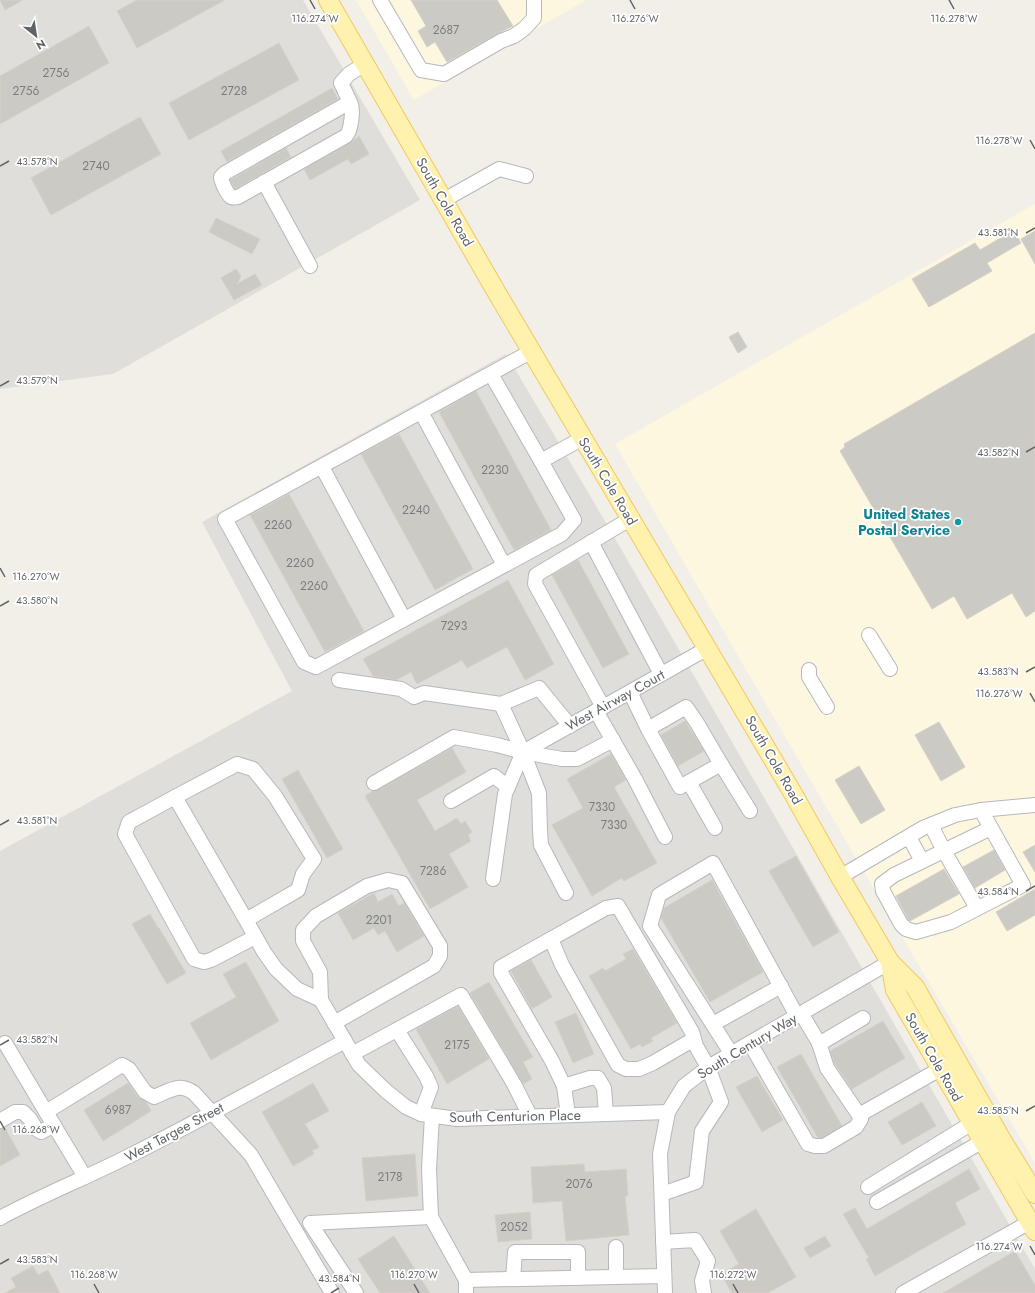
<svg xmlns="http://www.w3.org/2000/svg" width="1035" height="1293" font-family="Jost,sans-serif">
  <rect width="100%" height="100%" fill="#f1efe8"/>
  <!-- commercial -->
  <g fill="#fef7e0">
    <path d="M356 0H586L414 100Z"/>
    <path d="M1035 204V1163L812 783 615 444Z"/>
  </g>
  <!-- industrial -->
  <g fill="#e0deda">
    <path d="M0 0H303L420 200 113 374 0 389Z"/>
    <path d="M506 354 605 521 1035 1269V1293H0V851L292 691 202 522Z"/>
  </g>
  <!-- building -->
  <g fill="#cccac5" stroke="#d6d1c6">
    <path d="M0 0H23L5 10Z"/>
    <path d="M137 0H225L137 48 117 11Z"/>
    <path d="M411 0H497L513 26 497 34 447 62 435 42 427 47 418 31 426 26Z"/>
    <path d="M89 26 109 63 0 124V76Z"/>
    <path d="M279 43 299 80 189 140 169 103Z"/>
    <path d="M332 88 338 99 227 162 221 151Z"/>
    <path d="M140 117 161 154 51 215 31 178Z"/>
    <path d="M359 136 369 154 351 164 348 159 310 180 304 169 350 143Z"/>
    <path d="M286 148 291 157 235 189 230 180Z"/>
    <path d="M216 218 260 239 252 254 209 232Z"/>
    <path d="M1014 230 1021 243 987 263 992 271 929 307 912 279 975 243 980 250Z"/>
    <path d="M1035 231V264L1021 239Z"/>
    <path d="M236 269 241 276 237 284 255 274 262 285 234 300 221 278Z"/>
    <path d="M738 332 747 347 738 353 729 337Z"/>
    <path d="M1035 333V611L1026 617 1012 593 967 619 954 596 932 609 840 451 845 447 844 444Z"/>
    <path d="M476 391 551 530 514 550 439 412Z"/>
    <path d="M399 434 473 569 435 590 361 454Z"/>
    <path d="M289 494 364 631 325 652 250 515Z"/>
    <path d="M578 560 629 654 603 668 552 575Z"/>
    <path d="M508 580 554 664 525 680 507 647 467 668 462 660 417 684 411 672 396 680 373 676 363 659Z"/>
    <path d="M685 721 704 751 678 766 661 735Z"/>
    <path d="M939 722 965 767 941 781 915 735Z"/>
    <path d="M452 748 466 772 417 800 435 831 457 818 461 824 465 821 472 832 468 835 471 841 449 854 468 887 430 909 365 796 373 791 378 790Z"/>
    <path d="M611 754 626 780 614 787 657 863 624 881 622 878 592 896 552 825 583 808 567 779Z"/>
    <path d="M859 766 885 810 861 824 835 780Z"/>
    <path d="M298 770 343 849 327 858 282 779Z"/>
    <path d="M1035 845V872L1023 852Z"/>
    <path d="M994 850 1005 870 975 888 963 867Z"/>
    <path d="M796 856 839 932 813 947 769 871Z"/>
    <path d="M944 869 959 894 910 921 908 919 896 896Z"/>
    <path d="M712 880 763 972 710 1002 661 918 664 908Z"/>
    <path d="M1035 889V915L1007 931 996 912Z"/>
    <path d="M374 893 378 902 392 894 399 906 404 903 424 936 397 952 385 931 378 935 374 928 353 940 338 913Z"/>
    <path d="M150 914 158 928H159L186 973 167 984 132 924Z"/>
    <path d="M633 949 677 1023 651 1038 653 1041 642 1047 640 1044 631 1049 589 976 603 968 605 971 626 959 623 954Z"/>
    <path d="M531 960 552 997 532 1009 511 971Z"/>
    <path d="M246 962 279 1021 211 1060 190 1023 236 997 223 974Z"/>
    <path d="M489 982 533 1057 523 1062 532 1079 523 1084 470 993Z"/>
    <path d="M458 1006 489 1059 447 1084 416 1029Z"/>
    <path d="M576 1013 594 1054 573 1063 555 1022Z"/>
    <path d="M883 1021 905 1058 852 1089 835 1064 830 1051Z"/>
    <path d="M801 1054 842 1126 822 1138H818L777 1067Z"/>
    <path d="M757 1076 783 1120 762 1132 736 1087Z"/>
    <path d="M128 1083 138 1097 146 1102 151 1111 103 1141 84 1110Z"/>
    <path d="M313 1083 329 1111 305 1124 319 1147 312 1151 314 1154 293 1166 262 1112Z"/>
    <path d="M922 1102 936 1126 902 1145 888 1122Z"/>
    <path d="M5 1128 20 1155 0 1166V1129Z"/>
    <path d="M415 1154 418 1196 366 1201 362 1158Z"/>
    <path d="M584 1164 585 1172 626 1169 628 1196H625L629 1235 566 1241 562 1201 533 1203 531 1167Z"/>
    <path d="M969 1169 980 1189 955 1203 966 1224 875 1276 866 1259 869 1258 843 1214 855 1208 867 1229Z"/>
    <path d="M756 1209 796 1277 768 1293H732L721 1274 739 1264 720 1231Z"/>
    <path d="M530 1212 532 1239 498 1242 495 1215Z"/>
    <path d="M394 1236 430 1293H380L358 1259Z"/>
    <path d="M825 1236 831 1246 810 1258 804 1248Z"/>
    <path d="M1015 1251 1035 1285V1293H943Z"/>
    <path d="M33 1266 38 1275 48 1270 60 1293H5L16 1287 11 1278Z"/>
  </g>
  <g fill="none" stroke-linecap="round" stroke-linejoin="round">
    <defs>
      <g id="minor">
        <path d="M380 0 421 70 444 74 501 41 514 36 525 28 534 18V0"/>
        <path d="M350 102C354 109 351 131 346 136L238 197C235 197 233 198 231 197 227 194 221 181 221 177L225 173 350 102 341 83 349 74 365 64"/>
        <path d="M264 182 310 266"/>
        <path d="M444 200 499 169 526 176"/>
        <path d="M532 351 225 519 304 662 316 667 562 534 574 520 541 461 583 438"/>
        <path d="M491 374 541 461"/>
        <path d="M421 412 504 565"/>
        <path d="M322 467 404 619"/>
        <path d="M591 542 661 674"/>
        <path d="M869 635 890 669"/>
        <path d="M809 670V677L827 707"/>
        <path d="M339 680 401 689 414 697 424 693 501 704 539 688 570 726"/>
        <path d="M630 692 648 729 680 787 721 764 697 723 686 707 648 729"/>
        <path d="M501 704 523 752 539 793 540 831 541 845 566 893"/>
        <path d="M603 707 535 584 536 575 630 519"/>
        <path d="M596 711 635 779 665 837"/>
        <path d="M523 752 708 648"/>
        <path d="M721 764 750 811"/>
        <path d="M689 782 715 828"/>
        <path d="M374 783 454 737 497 745 523 752 562 759H577L613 740"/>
        <path d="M175 797 129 822 125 834 194 959 204 962 211 960 255 937"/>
        <path d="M451 801 494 776 508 787"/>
        <path d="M981 810 1023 885 951 922 916 932 906 929 901 924 883 891 882 884 894 875 991 828"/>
        <path d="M931 825 944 851 977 908"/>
        <path d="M909 837 922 861"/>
        <path d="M840 877 923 828 955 815 981 810 1035 805"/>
        <path d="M493 879 505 794 523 752"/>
        <path d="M246 920 298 890 303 874 314 859 275 796 253 769 237 764 175 797 246 920 264 952 276 969 297 989 321 1000"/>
        <path d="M551 939 562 965 618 1065 626 1069H639L653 1063 694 1039"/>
        <path d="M801 1013 819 1043 827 1068 859 1115 949 1064"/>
        <path d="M334 1023 434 966 440 956V946L402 883 388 880 367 886 316 916 303 930V941L320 972 321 1000 359 1065 386 1091 406 1107 421 1114 457 1119 668 1112"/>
        <path d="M713 1024 781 986"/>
        <path d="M397 1030 426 1076 431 1087 421 1114"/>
        <path d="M5 1043 46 1112"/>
        <path d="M750 1043 808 1144 815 1146H824L856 1127 861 1119 859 1115"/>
        <path d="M819 1044 863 1018"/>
        <path d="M731 1053 650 926 659 895 713 863 797 1016"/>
        <path d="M352 1054 461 995 514 1084 530 1116"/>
        <path d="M564 1086 590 1078H598L604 1088 606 1114"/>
        <path d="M568 1115 564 1086 552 1061 501 973V967L606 908 618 906 692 1032 696 1046 708 1067 721 1102 702 1131 696 1182 662 1194"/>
        <path d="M432 1116 429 1169 431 1217 466 1280V1293"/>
        <path d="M0 1121 15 1112H23L30 1119 36 1129 41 1132 54 1125"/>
        <path d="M85 1177 46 1112 122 1065 129 1069 145 1092 154 1097C169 1091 179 1082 194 1093L251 1155 332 1293"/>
        <path d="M868 1187 972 1123"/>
        <path d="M877 1202 983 1141"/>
        <path d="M0 1218C42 1195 88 1177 131 1155 203 1119 274 1079 345 1041"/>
        <path d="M663 1242 695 1240 708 1261 702 1281 704 1293"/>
        <path d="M616 1277V1247"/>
        <path d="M513 1279 515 1252H578V1278"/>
        <path d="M466 1280 664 1276"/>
        <path d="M356 1293 310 1223 431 1217"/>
        <path d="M665 1293 660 1154 668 1112 684 1086 710 1066 890 962"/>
        <path d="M903 1293 1030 1222"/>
      </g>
      <g id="major">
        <path d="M328 0 497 293 791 790 840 877 890 962 915 987 1002 1140 1035 1194"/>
        <path d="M890 962 895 990 1035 1231"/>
      </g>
    </defs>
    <!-- minor casing -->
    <use href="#minor" stroke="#b5b8bc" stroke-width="16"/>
    <!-- major casing -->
    <use href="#major" stroke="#f2c960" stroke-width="20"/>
    <!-- minor -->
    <use href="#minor" stroke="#fff" stroke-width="14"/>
    <!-- major -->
    <use href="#major" stroke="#fff2af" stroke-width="18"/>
  </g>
  <!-- ticks -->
  <path fill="none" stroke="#5f6368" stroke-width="1.5" d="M310 0 315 9M630 0 635 9M949 0 954 9M1030 140 1035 149M0 166 9 161M1026 233 1035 228M0 386 9 381M1026 452 1035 447M0 568 5 577M0 606 9 601M1026 672 1035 667M1030 693 1035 702M0 825 9 820M1026 891 1035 886M0 1045 9 1040M1026 1111 1035 1106M0 1121 5 1130M1030 1246 1035 1255M0 1264 9 1259M94 1284 99 1293M414 1284 419 1293M733 1284 738 1293M331 1293 339 1288"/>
  <!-- markers -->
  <circle fill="#0f9aa8" stroke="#fff" stroke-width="1.5" cx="958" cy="522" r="4"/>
  <g text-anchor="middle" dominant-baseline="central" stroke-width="3.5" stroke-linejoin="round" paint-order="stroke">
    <!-- number labels -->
    <g font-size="12" fill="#7a7d7f">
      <text x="446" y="30">2687</text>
      <text x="56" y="73">2756</text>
      <text x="26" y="91">2756</text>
      <text x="234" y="91">2728</text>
      <text x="96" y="166">2740</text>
      <text x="495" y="470">2230</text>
      <text x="416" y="510">2240</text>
      <text x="278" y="525">2260</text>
      <text x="300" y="563">2260</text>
      <text x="314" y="586">2260</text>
      <text x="454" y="626">7293</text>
      <text x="602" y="807">7330</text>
      <text x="614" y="825">7330</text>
      <text x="433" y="871">7286</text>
      <text x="379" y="920">2201</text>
      <text x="457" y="1045">2175</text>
      <text x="118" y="1110">6987</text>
      <text x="390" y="1177">2178</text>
      <text x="579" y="1184">2076</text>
      <text x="514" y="1227">2052</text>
    </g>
    <!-- street labels -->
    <g font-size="14" fill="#5f6368" stroke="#fff">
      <text transform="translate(445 202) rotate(60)">South Cole Road</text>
      <text transform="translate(608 481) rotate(59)">South Cole Road</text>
      <text transform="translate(615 700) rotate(-29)">West Airway Court</text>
      <text transform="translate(774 760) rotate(60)">South Cole Road</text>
      <text transform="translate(747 1046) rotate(-31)">South Century Way</text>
      <text transform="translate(934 1057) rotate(60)">South Cole Road</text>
      <text transform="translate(515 1116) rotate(-1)">South Centurion Place</text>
      <text transform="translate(174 1132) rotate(-28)">West Targee Street</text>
    </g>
    <!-- culture labels -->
    <g font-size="14" font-weight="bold" fill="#0d838f" stroke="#fff" text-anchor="end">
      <text x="950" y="514">United States<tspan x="950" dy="16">Postal Service</tspan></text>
    </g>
  </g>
  <g font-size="10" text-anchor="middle" fill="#5f6368" stroke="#fff" stroke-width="3.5" stroke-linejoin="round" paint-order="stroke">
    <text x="315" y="22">116.274°W</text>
    <text x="635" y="22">116.276°W</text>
    <text x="954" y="22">116.278°W</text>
    <text x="999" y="144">116.278°W</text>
    <text x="37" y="165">43.578°N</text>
    <text x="998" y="236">43.581°N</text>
    <text x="37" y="384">43.579°N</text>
    <text x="998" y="456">43.582°N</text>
    <text x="36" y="580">116.270°W</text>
    <text x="37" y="604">43.580°N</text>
    <text x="998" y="675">43.583°N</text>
    <text x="999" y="697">116.276°W</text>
    <text x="37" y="824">43.581°N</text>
    <text x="998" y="895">43.584°N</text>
    <text x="37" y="1043">43.582°N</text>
    <text x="998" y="1114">43.585°N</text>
    <text x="36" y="1133">116.268°W</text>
    <text x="999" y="1250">116.274°W</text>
    <text x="37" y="1263">43.583°N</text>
    <text x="94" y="1278">116.268°W</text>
    <text x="414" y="1278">116.270°W</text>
    <text x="733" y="1278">116.272°W</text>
    <text x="339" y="1282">43.584°N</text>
  </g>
  <!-- north arrow -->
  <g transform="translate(36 36) rotate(150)" stroke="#ffffff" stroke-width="3" paint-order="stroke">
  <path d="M0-3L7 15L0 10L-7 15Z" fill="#5f6368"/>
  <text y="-6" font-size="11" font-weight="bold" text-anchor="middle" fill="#5f6368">N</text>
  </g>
</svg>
